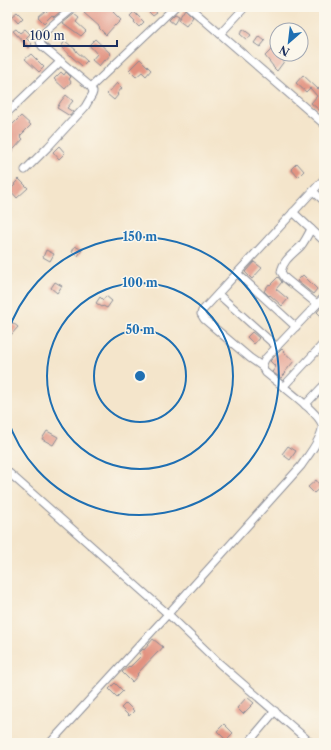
<svg xmlns="http://www.w3.org/2000/svg" width="331" height="750" font-family="'Libre Caslon Text',serif">
  <rect width="100%" height="100%" fill="#fbf7ec"/>
  <filter id="ink" filterUnits="userSpaceOnUse"><feTurbulence type="fractalNoise" baseFrequency=".025" numOctaves="2"/><feDisplacementMap in="SourceGraphic" scale="8" xChannelSelector="R" yChannelSelector="G"/><feConvolveMatrix kernelMatrix="1 2 1 2 8 2 1 2 1" color-interpolation-filters="sRGB"/></filter>
  <filter id="wash" filterUnits="userSpaceOnUse"><feTurbulence type="fractalNoise" baseFrequency=".012" numOctaves="4" result="noise"/><feDisplacementMap in="SourceGraphic" scale="16" xChannelSelector="R" yChannelSelector="G"/><feGaussianBlur stdDeviation="0.9" result="paint"/><feColorMatrix in="noise" values="0 0 0 0 0 0 0 0 0 0 0 0 0 0 0 0 0 1.4 0 .05"/><feComposite in="paint" operator="in"/></filter>
  <g filter="url(#wash)">
    <rect width="100%" height="100%" fill="#f4e5cb"/>
    <g id="blocks">
      <!-- building -->
      <g fill="#e29280">
        <path d="M51 7H66L54 17 52 15 44 23 38 17 46 10 47 12Z"/>
        <path d="M89 7H118L113 12 121 20 115 26V25L106 35 99 28 100 27 84 13Z"/>
        <path d="M144 7H159L155 11 157 13 153 16Z"/>
        <path d="M185 9 193 17 186 26 178 20Z"/>
        <path d="M17 12 23 18 18 23 12 16Z"/>
        <path d="M134 12 144 22 139 27 134 22 135 21 130 16Z"/>
        <path d="M74 14 79 18 76 22 86 31 81 36 63 23Z"/>
        <path d="M175 14 179 16 174 24 169 20Z"/>
        <path d="M16 29 20 33 25 29 30 34 26 38 32 44 29 48 13 31Z"/>
        <path d="M243 29 251 35 247 40 240 34Z"/>
        <path d="M259 36 265 41 260 47 254 43Z"/>
        <path d="M95 39 111 54 105 61 104 60 99 66 92 60 97 54 89 45Z"/>
        <path d="M65 41 76 50V51L87 61 82 66 61 47Z"/>
        <path d="M277 47V54H281L280 56 285 60 277 71 273 67V66L265 56 272 49 274 51Z"/>
        <path d="M31 54 44 67 39 72 25 59Z"/>
        <path d="M140 59 151 70 146 76 142 72 136 77 129 70Z"/>
        <path d="M61 72 64 75 66 72 71 77 69 79 71 82 65 89 54 79Z"/>
        <path d="M303 75 318 89 322 86 324 88V114L311 103 317 96 310 88 306 92 296 83Z"/>
        <path d="M117 83 122 88 117 94 118 95 114 100 107 94Z"/>
        <path d="M66 95 73 101 67 108 73 112 70 116 57 108 61 101Z"/>
        <path d="M21 116 31 125 20 136 23 139 7 157V147L12 141 7 136V126L10 123 12 125Z"/>
        <path d="M59 146 65 153 59 159 53 152Z"/>
        <path d="M297 163 304 171 298 177 291 169Z"/>
        <path d="M19 179 28 188 17 198 10 190 15 185 14 184Z"/>
        <path d="M75 246 82 250 78 256 72 252Z"/>
        <path d="M46 250 54 254 50 261 43 257Z"/>
        <path d="M254 262 262 268 252 279 245 272Z"/>
        <path d="M303 275 317 289 313 294 297 281Z"/>
        <path d="M278 277 282 282 276 289 288 299 282 306 270 295 269 296 264 291 269 284 270 285Z"/>
        <path d="M55 282 62 286 57 293 51 288Z"/>
        <path d="M106 296 112 301 107 308 103 306 102 307 96 303 100 297 103 300Z"/>
        <path d="M324 304V319L317 312Z"/>
        <path d="M7 318 18 327 11 335 7 332Z"/>
        <path d="M252 332 259 338 254 344 247 337Z"/>
        <path d="M282 349 284 351V352L294 361 285 372 286 373 281 378 272 372 276 367 270 361Z"/>
        <path d="M47 431 58 437 53 445 42 439Z"/>
        <path d="M288 446 296 451 290 460 282 454Z"/>
        <path d="M316 480 321 487 314 493 308 487Z"/>
        <path d="M153 639 163 647 158 653V652L137 674 138 675 132 682 122 672 129 666 130 667 141 656 139 653 143 649 144 650Z"/>
        <path d="M115 683 123 691 117 697 109 689Z"/>
        <path d="M247 697 254 703 243 714 237 708Z"/>
        <path d="M126 703 134 711 129 716 121 708Z"/>
        <path d="M224 724 233 733 226 740 217 731Z"/>
      </g>
    </g>
  </g>
  <g filter="url(#ink)">
    <use href="#blocks" fill-opacity="0" stroke="#888a94" stroke-width="1"/>
    <g fill="none" stroke-linecap="round" stroke-linejoin="round">
      <defs>
        <g id="minor">
          <path d="M189 7 324 124"/>
          <path d="M220 34 245 7"/>
          <path d="M91 87 175 7"/>
          <path d="M7 113 61 61"/>
          <path d="M25 170 48 147 85 107 92 95 93 92 91 87 42 46C40 42 39 40 41 37 44 30 68 13 74 7"/>
          <path d="M313 191 324 201"/>
          <path d="M293 212 324 241"/>
          <path d="M311 229C308 235 305 241 301 246 293 254 283 260 281 272L285 278 317 304"/>
          <path d="M237 273 296 327"/>
          <path d="M218 294 277 347"/>
          <path d="M263 367 250 358 204 319 201 314 202 311 324 179"/>
          <path d="M283 387 324 343"/>
          <path d="M305 405 324 385"/>
          <path d="M7 471 168 614 220 664 311 743"/>
          <path d="M50 743 168 614 301 466C307 457 324 436 322 425 320 413 277 382 266 373 262 367 262 364 266 358L324 297"/>
          <path d="M248 743 275 711"/>
        </g>
      </defs>
      <!-- minor casing -->
      <use href="#minor" stroke="#888a94" stroke-width="9"/>
      <!-- minor -->
      <use href="#minor" stroke="#fff" stroke-width="7"/>
    </g>
  </g>
  <!-- distance rings -->
  <g fill="none" stroke="#1f6fb2" stroke-width="2">
    <circle cx="140" cy="376" r="46"/>
    <circle cx="140" cy="376" r="93"/>
    <path d="M7 335A139 139 0 1 1 7 417"/>
  </g>
  <circle cx="140" cy="376" r="6" fill="#1f6fb2" stroke="#fbf7ec" stroke-width="2"/>
  <g font-size="12" text-anchor="middle" font-weight="bold" fill="#1f6fb2" stroke="#fbf7ec" stroke-width="3" stroke-linejoin="round" paint-order="stroke">
    <text x="140" y="241">150 m</text>
    <text x="140" y="287">100 m</text>
    <text x="140" y="334">50 m</text>
  </g>
  <!-- margin -->
  <rect width="331" height="750" fill="none" stroke="#fbf7ec" stroke-width="24"/>
  <!-- north arrow -->
  <g transform="translate(289 42) rotate(208)"><circle r="19" fill="#fbf7ec" stroke="#a1a7b3"/>
  <path d="M0-3L7 15L0 10L-7 15Z" fill="#1f6fb2"/>
  <text y="-6" font-size="11" font-weight="bold" text-anchor="middle" fill="#1b2f5e">N</text>
  </g>
  <!-- scale -->
  <path d="M24 40v6h93v-6" fill="none" stroke="#1b2f5e" stroke-width="2"/>
  <text x="30" y="40" font-size="12" fill="#1b2f5e" stroke="#fbf7ec" stroke-width="3" paint-order="stroke">100 m</text>
</svg>
